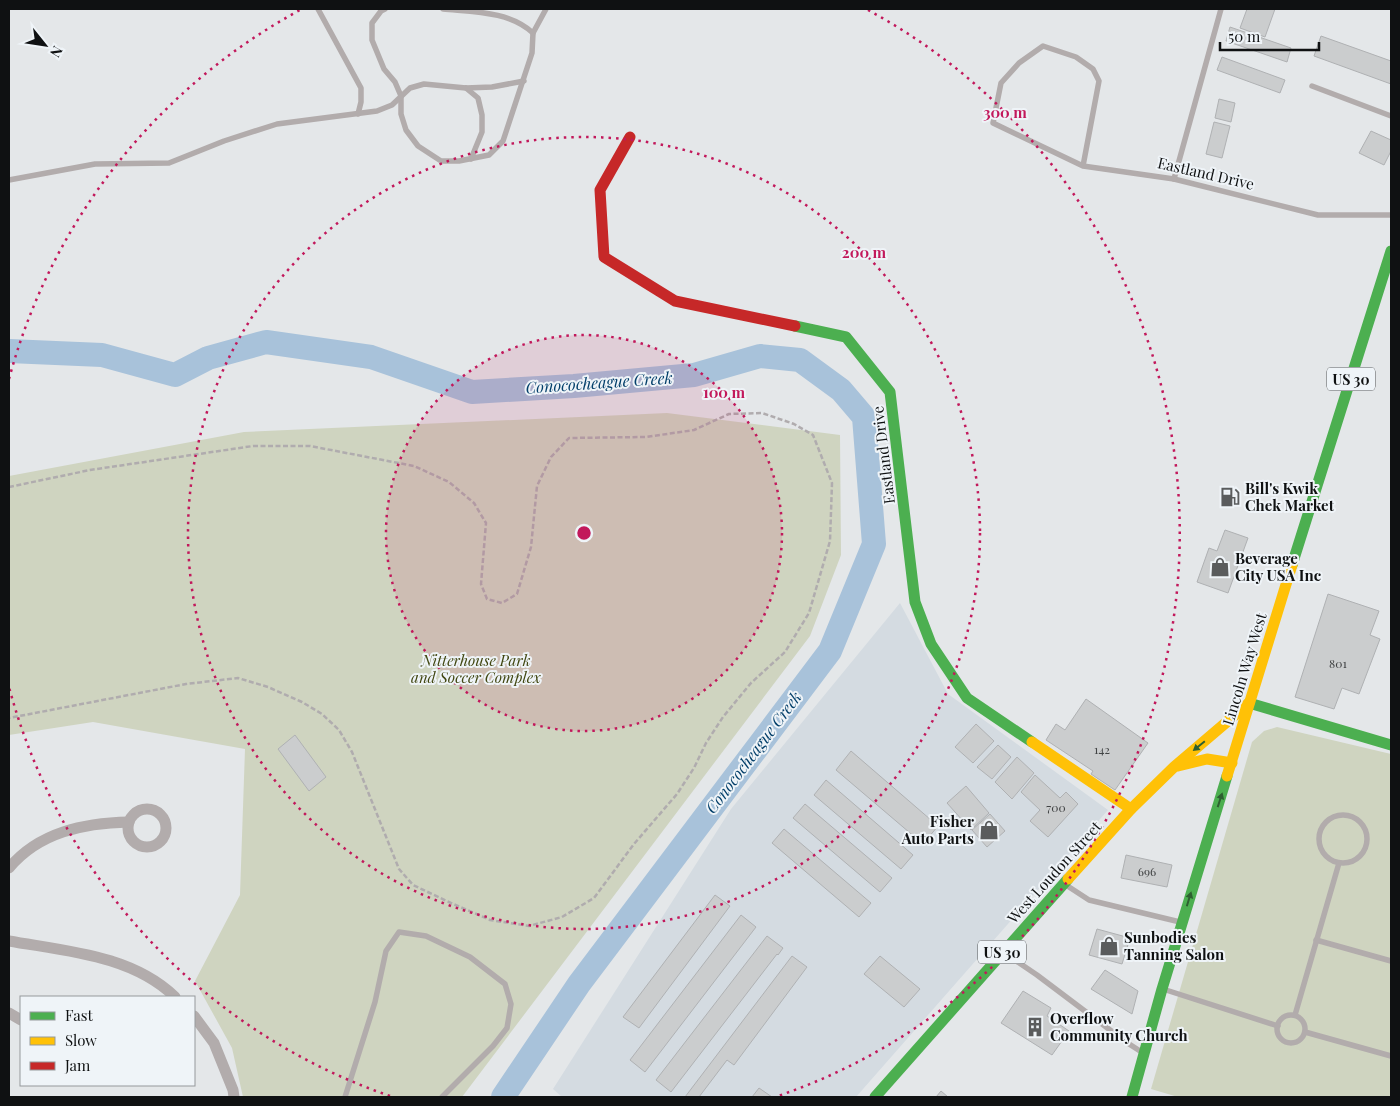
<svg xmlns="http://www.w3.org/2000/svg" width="1400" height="1106" font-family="'Playfair Display',serif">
  <rect width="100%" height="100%" fill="#e4e7e9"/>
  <!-- built -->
  <path fill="#d4dbe1" d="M900 603 948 694 1108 810 856 1097H562L553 1089 731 809Z"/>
  <!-- green -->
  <g fill="#cfd4c0">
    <path d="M667 413 840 435 841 555 810 636 462 1097H243L232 1048 195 981 240 895 245 749 93 722 9 735V476L244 432Z"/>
    <path d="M1277 727 1391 754V1097H1178L1151 1089 1252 742 1264 731Z"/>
  </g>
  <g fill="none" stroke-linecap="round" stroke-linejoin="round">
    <!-- river -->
    <path stroke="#a8c2da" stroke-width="24" d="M9 351 102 355 175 375 208 358 266 342 371 357 472 392 574 386 694 375 760 356 800 360 841 390 864 417 874 544 830 651 579 984 503 1097"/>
  </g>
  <!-- building -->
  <g fill="#cbcdce" stroke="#afb1b3">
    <path d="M1247 9H1275L1265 37 1240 28Z"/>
    <path d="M1230 27 1291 48 1287 62 1226 41Z"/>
    <path d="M1321 36 1391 61V84L1314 56Z"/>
    <path d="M1222 57 1285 80 1280 93 1217 70Z"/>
    <path d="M1219 99 1235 103 1231 122 1215 118Z"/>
    <path d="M1214 122 1230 126 1222 158 1206 154Z"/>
    <path d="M1371 131 1391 140V151L1384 165 1359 153Z"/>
    <path d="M1225 530 1248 538 1228 593 1197 582 1209 548 1217 551Z"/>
    <path d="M1328 594 1379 611 1370 635 1380 639 1359 694 1342 688 1334 709 1295 697Z"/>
    <path d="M1086 699 1148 743 1115 790 1091 774 1093 771 1046 740 1056 724 1065 730Z"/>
    <path d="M976 724 994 741 973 763 955 747Z"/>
    <path d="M295 735 326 777 309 791 278 749Z"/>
    <path d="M998 745 1011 757 992 779 977 767Z"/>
    <path d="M851 751 938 826 923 844 836 770Z"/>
    <path d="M1017 757 1034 773 1012 799 995 782Z"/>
    <path d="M1035 775 1060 798 1066 792 1078 804 1048 837 1030 821 1040 810 1021 792Z"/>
    <path d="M826 780 913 855 901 869 814 795Z"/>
    <path d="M966 786 989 813 971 830 947 803Z"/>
    <path d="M805 804 892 878 880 892 793 818Z"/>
    <path d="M990 814 1005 831 987 847 972 830Z"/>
    <path d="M784 829 871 903 859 917 772 843Z"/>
    <path d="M1126 855 1172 865 1167 887 1121 878Z"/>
    <path d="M715 895 730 906 639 1028 623 1017Z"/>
    <path d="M741 915 756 927 645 1072 630 1060Z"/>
    <path d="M1097 929 1130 938 1122 964 1089 955Z"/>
    <path d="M767 936 783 948 778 955 777 954 671 1092 656 1080Z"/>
    <path d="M792 956 807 967 734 1065 727 1060 699 1097H685Z"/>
    <path d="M880 956 920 989 904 1007 864 974Z"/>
    <path d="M1105 970 1138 991 1132 1014 1091 989Z"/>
    <path d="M1023 991 1051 1008 1047 1016 1069 1031 1052 1055 1001 1023Z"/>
    <path d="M759 1088 772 1097H752Z"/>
    <path d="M941 1091 948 1097H936Z"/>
  </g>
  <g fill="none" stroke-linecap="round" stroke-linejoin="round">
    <!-- path -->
    <path stroke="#b0acae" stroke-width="2.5" stroke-dasharray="5 2.5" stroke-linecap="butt" d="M9 487 90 470 253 446H310L414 466 449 482 474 503 486 523 481 584 487 599 502 603 517 594 531 547 537 486 551 457 569 438 646 437 694 430 729 414 762 413 794 424 813 435 832 483 830 541 809 613 785 652 751 683 723 717 706 743 694 768 677 794 634 844 594 898 562 917 529 926 490 920 451 903 413 885 399 869 352 752 339 730 322 714 302 702 268 687 238 678 186 684 9 718"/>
    <!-- lane -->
    <g stroke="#b2acac" stroke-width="5.5">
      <path d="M318 9 361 88V102L358 114"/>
      <path d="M385 9 381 11 372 23V40L384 69 395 82 401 96V114L406 130 418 146 441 161H459L489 155 503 141 532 53 533 33C509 11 474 12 443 9"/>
      <path d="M533 33 546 9"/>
      <path d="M1312 86 1391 116"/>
      <path d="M466 88 478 98 482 115V132L471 159"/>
      <path d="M1083 166 1099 81 1093 69 1076 57 1043 46 1019 63 1001 83 993 123 1083 166 1174 179 1318 215H1391"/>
      <path d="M1174 179 1221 9"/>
      <path d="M9 180 95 164 169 163 224 141 277 124 377 111 392 105 410 88 424 84 466 88 492 87 524 81"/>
      <circle cx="1343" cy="839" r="24"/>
      <path d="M1066 885 1089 900 1180 922"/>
      <path d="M1316 940 1391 961"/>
      <path d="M1006 954 1037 975 1126 1042 1140 1051"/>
      <path d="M1166 990 1278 1026"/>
      <path d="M1295 1015 1339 863"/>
      <circle cx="1291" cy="1029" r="14"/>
      <path d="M1305 1032 1391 1056"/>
      <path d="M345 1097 375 1002 386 951 399 932 426 936 470 957 505 984 511 1004 507 1028 493 1046 442 1097"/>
    </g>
    <!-- street -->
    <g stroke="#b2acac" stroke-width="11">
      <circle cx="147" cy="828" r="19"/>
      <path d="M9 868C39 832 84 823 129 822"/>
      <path d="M9 941C65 951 132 955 175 997"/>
      <path d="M9 1013 21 1020"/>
      <path d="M194 1016 214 1043 233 1090 234 1097"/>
    </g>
    <!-- fast -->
    <g stroke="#4caf50" stroke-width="11">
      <path d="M795 326 846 337 890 392 915 602 931 644 967 698 1032 742"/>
      <path d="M1292 565 1391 251"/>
      <path d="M1249 703 1391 745"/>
      <path d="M875 1097 1068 879"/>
      <path d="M1132 1097 1162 989 1227 776"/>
    </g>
    <!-- slow -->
    <g stroke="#ffc107" stroke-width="11">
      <path d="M1032 742 1131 809"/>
      <path d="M1178 766 1207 759 1232 763"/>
      <path d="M1227 776 1292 565"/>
      <path d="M1068 879 1131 809 1174 767 1249 703"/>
    </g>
    <!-- jam -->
    <path stroke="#c62828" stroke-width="11" d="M630 137 600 190 604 257 675 301 795 326"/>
  </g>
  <!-- one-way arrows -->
  <defs><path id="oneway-solid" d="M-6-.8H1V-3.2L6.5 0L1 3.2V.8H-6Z" transform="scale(1.25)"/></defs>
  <g fill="#2e6031">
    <use href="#oneway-solid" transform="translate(1199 746) rotate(141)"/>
    <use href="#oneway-solid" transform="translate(1220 800) rotate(-72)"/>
    <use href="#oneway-solid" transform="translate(1189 899) rotate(-73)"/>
  </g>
  <!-- distance rings -->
  <circle cx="584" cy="533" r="198" fill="#c2185b" fill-opacity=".12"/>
  <g fill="none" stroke="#c2185b" stroke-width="2.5" stroke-dasharray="2.5 5">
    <circle cx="584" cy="533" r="198"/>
    <circle cx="584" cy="533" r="396"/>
    <path d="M390 1096A595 595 0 0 1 9 687M9 379A595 595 0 0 1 300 10M868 10A595 595 0 0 1 778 1096"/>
  </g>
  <!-- icons -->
  <defs>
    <symbol id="fuel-bare" viewBox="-9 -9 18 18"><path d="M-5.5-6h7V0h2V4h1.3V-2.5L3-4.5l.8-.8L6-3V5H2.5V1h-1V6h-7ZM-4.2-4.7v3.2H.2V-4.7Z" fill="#5a5c5d" stroke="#eff4f8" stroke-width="2.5" paint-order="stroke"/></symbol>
    <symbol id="shop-bare" viewBox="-9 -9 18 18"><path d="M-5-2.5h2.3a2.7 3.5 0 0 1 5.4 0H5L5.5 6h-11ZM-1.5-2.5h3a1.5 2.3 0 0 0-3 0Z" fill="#5a5c5d" stroke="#eff4f8" stroke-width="2.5" paint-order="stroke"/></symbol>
    <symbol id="building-bare" viewBox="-9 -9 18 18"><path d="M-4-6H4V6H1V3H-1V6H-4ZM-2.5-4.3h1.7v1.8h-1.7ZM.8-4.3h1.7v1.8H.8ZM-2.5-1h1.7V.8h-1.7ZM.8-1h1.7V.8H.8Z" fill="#5a5c5d" stroke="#eff4f8" stroke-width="2.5" paint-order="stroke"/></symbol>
  </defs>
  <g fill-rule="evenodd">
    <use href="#fuel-bare" x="1216" y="483" width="28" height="28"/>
    <use href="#shop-bare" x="1206" y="553" width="28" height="28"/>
    <use href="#shop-bare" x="975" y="816" width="28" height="28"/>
    <use href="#shop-bare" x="1095" y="932" width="28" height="28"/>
    <use href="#building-bare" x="1021" y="1013" width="28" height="28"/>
  </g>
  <g text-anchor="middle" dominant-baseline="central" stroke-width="4" stroke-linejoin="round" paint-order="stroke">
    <!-- number labels -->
    <g font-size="12" fill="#414344">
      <text x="1338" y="663">801</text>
      <text x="1102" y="749">142</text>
      <text x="1056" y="807">700</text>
      <text x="1147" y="871">696</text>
    </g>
    <!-- shield labels -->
    <g fill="#eff4f8" stroke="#525557" stroke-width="1">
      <rect x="1327" y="367.5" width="48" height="23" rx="4"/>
      <rect x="978" y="940.5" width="48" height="23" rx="4"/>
    </g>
    <g font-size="14" font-weight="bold" fill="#0f1112">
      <text x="1351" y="379">US 30</text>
      <text x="1002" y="952">US 30</text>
    </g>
    <!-- street labels -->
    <g font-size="15" fill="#0f1112" stroke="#eff4f8">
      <text transform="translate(1206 173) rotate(13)">Eastland Drive</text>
      <text transform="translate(883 455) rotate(-97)">Eastland Drive</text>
      <text transform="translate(1244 669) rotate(-73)">Lincoln Way West</text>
      <text transform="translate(1054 872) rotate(-48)">West Loudon Street</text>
    </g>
    <!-- poi labels -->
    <g font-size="15" font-weight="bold" fill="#0f1112" stroke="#eff4f8" text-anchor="start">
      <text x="1245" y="488">Bill's Kwik<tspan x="1245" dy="17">Chek Market</tspan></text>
      <text x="1235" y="558">Beverage<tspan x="1235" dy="17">City USA Inc</tspan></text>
      <text x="974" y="821" text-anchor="end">Fisher<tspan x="974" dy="17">Auto Parts</tspan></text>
      <text x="1124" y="937">Sunbodies<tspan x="1124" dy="17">Tanning Salon</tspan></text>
      <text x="1050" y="1018">Overflow<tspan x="1050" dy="17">Community Church</tspan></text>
    </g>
    <!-- park labels -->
    <g font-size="15" font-style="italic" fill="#404610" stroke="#eff4f8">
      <text x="476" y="660">Nitterhouse Park<tspan x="476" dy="17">and Soccer Complex</tspan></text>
    </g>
    <!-- water labels -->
    <g font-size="16" font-style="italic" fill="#033f6a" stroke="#eff4f8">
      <text transform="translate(599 382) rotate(-4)">Conococheague Creek</text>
      <text transform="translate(753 752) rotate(-53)">Conococheague Creek</text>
    </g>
  </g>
  <circle cx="584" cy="533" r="8" fill="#c2185b" stroke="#eff4f8" stroke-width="2.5"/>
  <g font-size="15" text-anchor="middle" font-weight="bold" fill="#c2185b" stroke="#eff4f8" stroke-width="4" stroke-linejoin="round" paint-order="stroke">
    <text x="1005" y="118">300 m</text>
    <text x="864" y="258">200 m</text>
    <text x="724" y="398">100 m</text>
  </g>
  <!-- border -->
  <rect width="1400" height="1106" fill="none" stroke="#0f1112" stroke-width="20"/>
  <!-- legend -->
  <rect x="20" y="996" width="175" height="90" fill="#eff4f8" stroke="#95999c"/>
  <rect x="30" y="1012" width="25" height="8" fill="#4caf50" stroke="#95999c"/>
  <text x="65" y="1021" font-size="15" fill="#0f1112">Fast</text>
  <rect x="30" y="1037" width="25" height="8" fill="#ffc107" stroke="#95999c"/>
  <text x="65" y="1046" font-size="15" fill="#0f1112">Slow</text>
  <rect x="30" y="1062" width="25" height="8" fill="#c62828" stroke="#95999c"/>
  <text x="65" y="1071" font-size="15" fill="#0f1112">Jam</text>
  <!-- north arrow -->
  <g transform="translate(45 45) rotate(120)" stroke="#eff4f8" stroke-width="4" paint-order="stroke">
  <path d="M0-4L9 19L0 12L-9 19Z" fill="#0f1112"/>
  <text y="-8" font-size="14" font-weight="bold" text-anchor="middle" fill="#0f1112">N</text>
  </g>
  <!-- scale -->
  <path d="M1220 42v8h99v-8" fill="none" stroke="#0f1112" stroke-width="2.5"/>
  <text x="1228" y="42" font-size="15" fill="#0f1112" stroke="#eff4f8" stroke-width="4" paint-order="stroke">50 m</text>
</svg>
